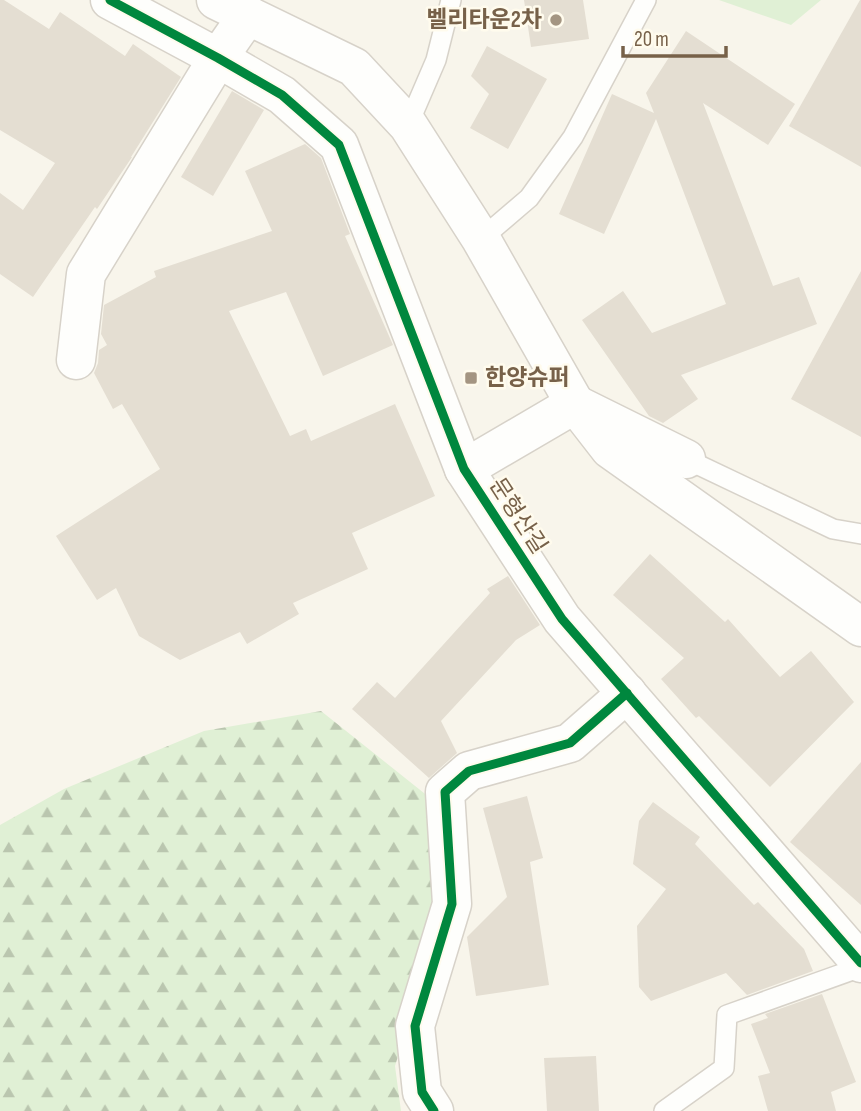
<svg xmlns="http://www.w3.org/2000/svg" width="861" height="1111" font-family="'Sofia Sans Condensed','Noto Sans KR',sans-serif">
  <defs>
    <pattern id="forest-firs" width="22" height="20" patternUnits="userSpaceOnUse" patternTransform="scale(1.75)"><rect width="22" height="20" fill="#e0f0d5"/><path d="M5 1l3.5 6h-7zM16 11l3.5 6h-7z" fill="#bac6af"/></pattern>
  </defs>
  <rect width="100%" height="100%" fill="#f8f5eb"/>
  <!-- green -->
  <path fill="#e0f0d5" d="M719 0H821L791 25Z"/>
  <!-- forest -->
  <path fill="url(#forest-firs)" d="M321 711 444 809 437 890 417 994 395 1066 401 1111H0V825L64 789 204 731Z"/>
  <!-- building -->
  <g fill="#e4ded2">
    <path d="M0 0H4L49 29 60 12 125 56 133 44 181 77 131 157H132L126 166 97 209 95 207 33 297 0 274V193L23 210 55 163 0 130Z"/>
    <path d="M524 0H583L589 39 531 47Z"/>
    <path d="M860 0H861V167L789 126Z"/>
    <path d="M686 31 795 104 768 145 703 103 773 286 799 277 817 324 681 375 698 399 663 423 649 416 582 320 623 291 652 333 726 304 656 119 604 234 559 214 612 94 654 113 646 93Z"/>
    <path d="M487 46 547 79 508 149 470 128 489 94 471 76Z"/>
    <path d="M232 91 264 110 213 196 181 177Z"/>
    <path d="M305 144 321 158 350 234 345 236 393 345 323 376 286 292 229 311 290 436 306 429 311 441 395 404 435 496 352 533 368 569 293 603 299 614 247 644 240 632 180 660 139 636 116 588 97 600 56 536 160 469 122 404 113 409 94 373 98 363 99 350 107 345 101 334 104 305 156 277 154 271 272 231 245 171Z"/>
    <path d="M861 271V437L791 399Z"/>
    <path d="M650 554 725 622 728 619 780 677 811 651 854 702 770 787 699 716 696 718 661 679 684 658 613 595Z"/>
    <path d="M508 576 540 625 516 640 441 721 457 753 429 778 352 709 377 682 395 698 490 593 487 589Z"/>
    <path d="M861 762V905L790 842Z"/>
    <path d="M527 796 543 858 530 862 549 985 476 996 467 937 507 897 483 808Z"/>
    <path d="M653 802 700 837 695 844 754 905 758 902 804 949 813 971 747 995 726 973 651 1001 639 987 637 926 666 889 633 864 639 821Z"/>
    <path d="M822 994 856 1082 831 1092 836 1111H768L758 1076 770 1073 751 1024 768 1018 765 1014Z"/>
    <path d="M596 1056 599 1111H547L544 1058Z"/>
  </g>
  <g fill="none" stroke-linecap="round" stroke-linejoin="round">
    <defs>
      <g id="service">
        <path d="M408 125 436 60 451 0"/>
        <path d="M481 239 529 198 573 137 646 0"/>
        <path d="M686 459 833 529 861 534"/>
        <path d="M664 1111 724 1068 727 1015 861 967"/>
      </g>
      <g id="minor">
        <path d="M110 0 218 58 282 95 339 145 464 469 562 619 861 963"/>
        <path d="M76 360 86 274 218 58 248 15"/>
        <path d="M464 469 575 404 686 459"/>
        <path d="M434 1111 422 1092 415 1026 452 904 445 792 469 771 570 743 627 693"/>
      </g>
      <path id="tertiary" d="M216 0 354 67 408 125 481 239 575 404 610 449 861 627"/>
    </defs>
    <!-- service casing -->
    <use href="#service" stroke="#d7d2c9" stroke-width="22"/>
    <!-- minor casing -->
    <use href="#minor" stroke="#d7d2c9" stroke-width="41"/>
    <!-- tertiary casing -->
    <use href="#tertiary" stroke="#d7d2c9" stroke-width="41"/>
    <!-- service -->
    <use href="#service" stroke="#fefefc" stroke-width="19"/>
    <!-- minor -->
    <use href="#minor" stroke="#fefefc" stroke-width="38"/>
    <!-- tertiary -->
    <use href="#tertiary" stroke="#fefefc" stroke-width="38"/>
    <defs>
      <g id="cycleway">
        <path d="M110 0 218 58 282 95 339 145 464 469 562 619 861 963"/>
        <path d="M434 1111 422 1092 415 1026 452 904 445 792 469 771 570 743 627 693"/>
      </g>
    </defs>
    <!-- cycleway casing -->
    <use href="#cycleway" stroke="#fffbed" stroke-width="13"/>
    <!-- cycleway -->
    <use href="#cycleway" stroke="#00873e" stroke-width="9"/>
  </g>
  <!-- markers -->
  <g fill="#a49582" stroke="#fffbed" stroke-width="2.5">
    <circle cx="556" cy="20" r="7"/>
    <rect x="464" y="371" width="14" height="14" rx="3.5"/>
  </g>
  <g text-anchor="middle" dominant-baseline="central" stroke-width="5" stroke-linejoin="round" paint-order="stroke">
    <!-- poi labels -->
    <g font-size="23" font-weight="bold" fill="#776149" stroke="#fffbed" text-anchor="end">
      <text x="542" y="20">벨리타운2차</text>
      <text x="485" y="378" text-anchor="start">한양슈퍼</text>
    </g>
    <!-- street labels -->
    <g font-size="23" fill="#776149" stroke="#fffbed">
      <text transform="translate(518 516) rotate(57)">문형산길</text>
    </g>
  </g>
  <!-- scale -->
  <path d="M623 46v10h103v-10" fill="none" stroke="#776149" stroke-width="3.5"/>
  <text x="634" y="46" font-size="21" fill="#776149" stroke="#fffbed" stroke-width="5" paint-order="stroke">20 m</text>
</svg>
